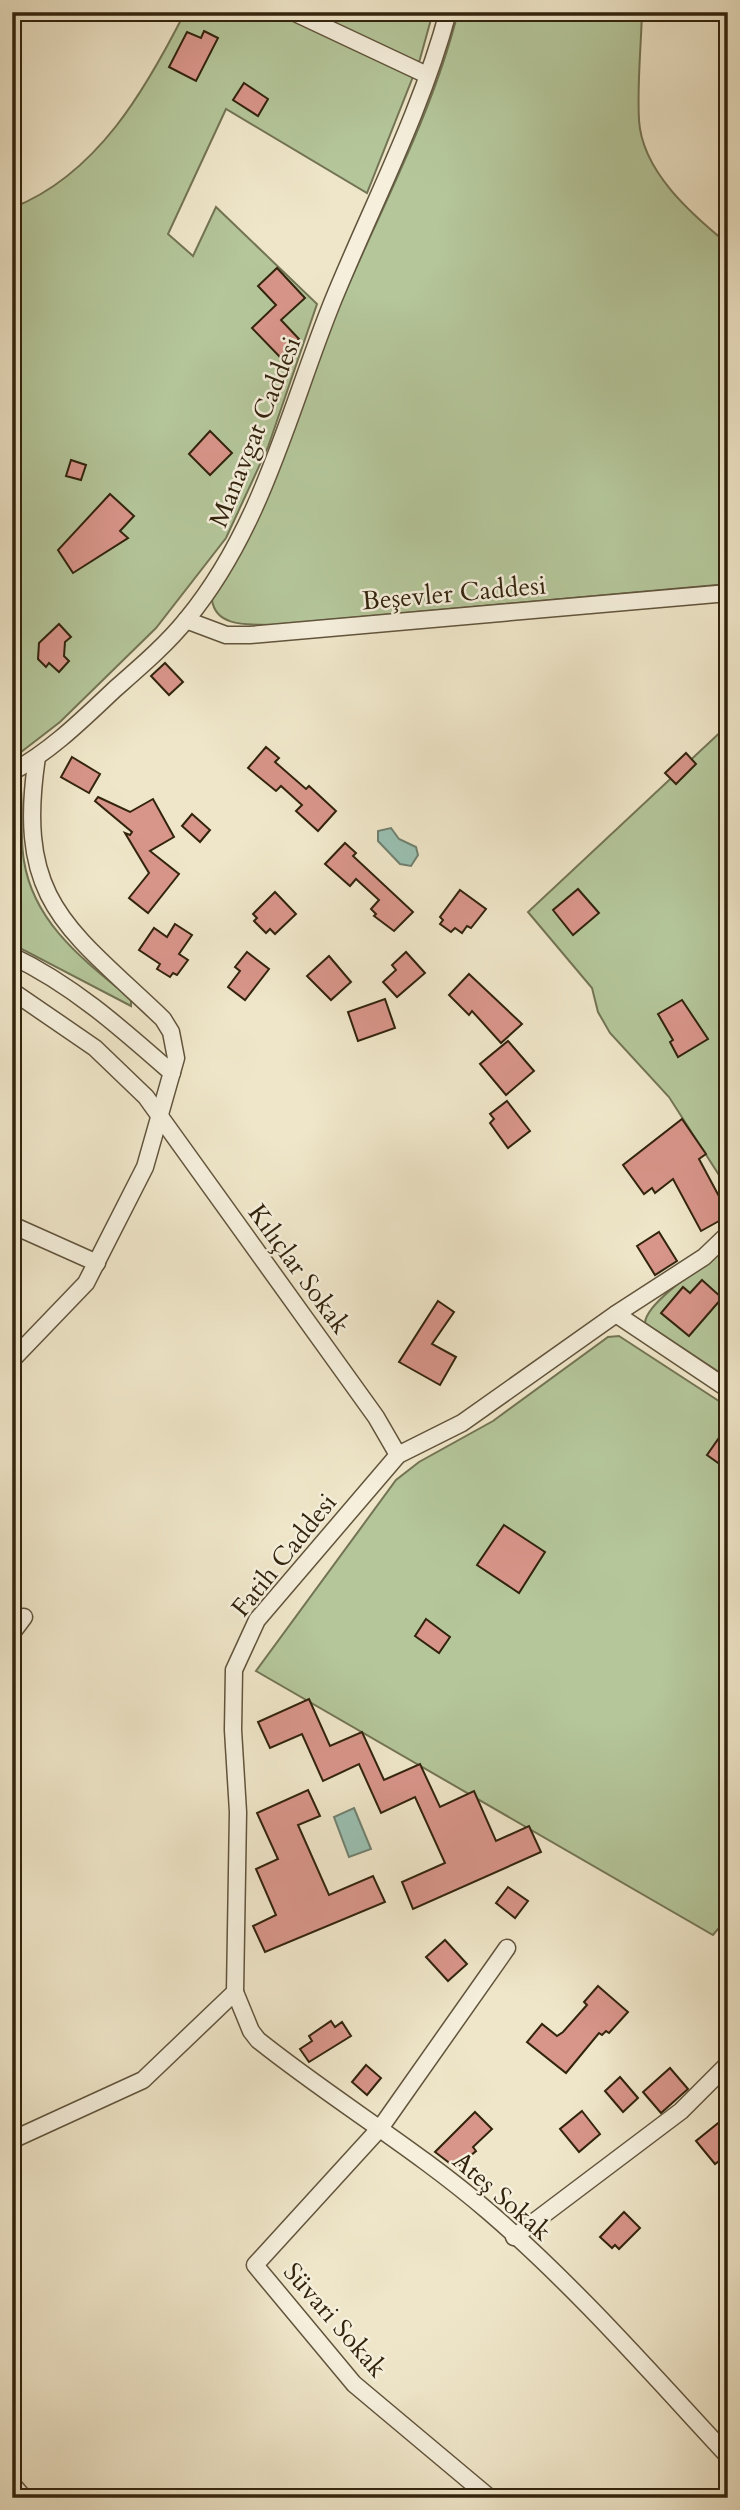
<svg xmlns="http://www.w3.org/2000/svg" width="740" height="2510" font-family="Cardo,serif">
  <rect width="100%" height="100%" fill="#efe6c9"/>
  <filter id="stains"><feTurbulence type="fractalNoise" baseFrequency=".00286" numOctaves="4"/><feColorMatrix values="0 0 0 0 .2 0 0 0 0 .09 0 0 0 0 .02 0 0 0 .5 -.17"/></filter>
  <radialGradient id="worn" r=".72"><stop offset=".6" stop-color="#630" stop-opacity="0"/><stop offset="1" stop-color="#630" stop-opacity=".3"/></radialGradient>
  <!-- green -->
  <g fill="#b4c69a" stroke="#737454" stroke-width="2">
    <path d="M185 12H433L420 59 367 193 226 109 168 234 193 256 216 207 317 304 268 447 226 538 156 628 60 722 12 759V559L18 543 12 539V208C97 175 146 89 185 12Z"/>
    <path d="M458 12H642C641 48 637 85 639 120 642 171 691 214 728 244V584L271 625C250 624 216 628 212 600 268 516 292 425 328 333 371 226 430 124 458 12Z"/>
    <path d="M728 725V1189L669 1097 610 1033 598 1012 592 988 528 912Z"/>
    <path d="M12 783 21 790C23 813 20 838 24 861 34 924 85 961 131 999V1006L12 944Z"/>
    <path d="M728 1248V1378L645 1323C646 1301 709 1262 728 1248Z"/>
    <path d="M619 1336 728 1407V1917L713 1935 256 1671 396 1480 419 1462 493 1421 608 1337Z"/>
  </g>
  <!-- water -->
  <g fill="#9ac0b2" stroke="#708170" stroke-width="2">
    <path d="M391 828 399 839 416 847 418 855 411 866 400 864 378 841V831Z"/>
    <path d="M354 1808 371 1849 349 1857 334 1817Z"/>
  </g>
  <!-- building -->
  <g fill="#d8958a" stroke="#32230d" stroke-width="2">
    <path d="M204 31 218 38 196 81 169 67 187 32 201 38Z"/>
    <path d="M244 83 268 99 258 116 233 100Z"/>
    <path d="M277 268 305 298 281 320 299 339 280 357 252 328 276 305 258 286Z"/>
    <path d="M210 431 232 453 210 475 189 454Z"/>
    <path d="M71 460 86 465 81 480 66 476Z"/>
    <path d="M110 494 134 516 120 531 128 538 73 573 58 550Z"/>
    <path d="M59 624 71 637 65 642 64 656 69 661 59 672 49 663 46 667 38 659 39 643Z"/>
    <path d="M165 663 183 682 169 695 151 676Z"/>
    <path d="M266 747 279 758 275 762 306 789 309 786 336 811 318 831 296 811 302 805 281 786 276 791 248 768Z"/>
    <path d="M686 753 696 764 676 784 665 773Z"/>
    <path d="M72 757 100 774 89 793 61 777Z"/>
    <path d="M98 797 130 812 153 799 174 837 150 851 179 874 148 913 129 898 149 873 125 833 130 835 132 832 95 801Z"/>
    <path d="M192 814 210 830 200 842 182 826Z"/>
    <path d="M345 843 356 853 353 856 413 912 394 931 374 916 376 914 371 909 379 900 356 879 350 886 325 864Z"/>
    <path d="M578 889 599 913 573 935 553 910Z"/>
    <path d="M460 890 486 909 471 928 467 926 462 933 455 928 451 932 440 924 443 920 440 917Z"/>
    <path d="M275 892 296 914 275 934 270 929 266 933 254 921 257 918 253 914Z"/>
    <path d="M175 924 192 935 179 954 188 960 177 975 173 973 170 977 157 969 160 964 139 950 154 928 167 937Z"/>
    <path d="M247 952 269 969 245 1000 228 987 240 971 235 967Z"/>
    <path d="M406 952 425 973 397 997 383 982 396 970 392 965Z"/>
    <path d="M329 956 351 982 331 1000 307 976Z"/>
    <path d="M469 974 522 1024 501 1043 472 1011 469 1015 449 995Z"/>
    <path d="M385 999 395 1028 358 1041 348 1012Z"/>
    <path d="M682 1000 708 1039 678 1057 670 1042 673 1040 658 1014Z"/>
    <path d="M508 1041 534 1071 506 1095 480 1064Z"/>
    <path d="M507 1101 530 1131 508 1148 490 1123 494 1119 490 1114Z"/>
    <path d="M682 1119 706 1154 699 1159 728 1213V1216L701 1231 673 1179 655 1193 652 1188 644 1194 623 1165Z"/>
    <path d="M659 1232 677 1261 655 1275 637 1246Z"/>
    <path d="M702 1280 722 1298 689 1336 661 1313 683 1287 690 1293Z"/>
    <path d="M438 1301 454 1312 432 1344 456 1357 440 1385 399 1362Z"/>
    <path d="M728 1425V1470L707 1455Z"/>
    <path d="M504 1525 545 1552 519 1593 477 1565Z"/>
    <path d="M426 1619 450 1637 439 1653 415 1636Z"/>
    <path d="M309 1699 330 1746 362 1732 384 1780 420 1764 440 1807 474 1791 496 1841 529 1826 541 1852 413 1909 402 1882 445 1863 415 1797 381 1813 359 1764 323 1781 302 1734 270 1748 258 1722Z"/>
    <path d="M308 1790 320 1816 298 1825 329 1895 373 1876 385 1902 265 1952 253 1926 276 1915 256 1869 278 1859 257 1813Z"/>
    <path d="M508 1887 528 1901 515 1918 496 1903Z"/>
    <path d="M445 1940 467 1964 448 1981 426 1957Z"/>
    <path d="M598 1986 628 2012 609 2033 606 2031 602 2035 599 2033 566 2073 527 2042 542 2024 557 2036 563 2032 587 2005 584 2002Z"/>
    <path d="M331 2021 335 2027 342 2022 351 2036 309 2062 300 2049 312 2041 309 2036Z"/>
    <path d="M366 2065 381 2078 367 2095 352 2082Z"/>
    <path d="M670 2068 688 2089 661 2113 643 2092Z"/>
    <path d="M620 2077 638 2098 623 2112 605 2091Z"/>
    <path d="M582 2111 600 2134 579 2152 560 2129Z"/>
    <path d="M475 2112 492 2129 473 2147 476 2151 456 2168 435 2152Z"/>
    <path d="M728 2115V2154L715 2164 696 2141Z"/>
    <path d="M624 2212 640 2228 619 2249 615 2245 612 2248 600 2237Z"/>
  </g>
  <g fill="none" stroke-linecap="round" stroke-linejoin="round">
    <defs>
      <g id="minor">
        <path d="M293 12 427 75"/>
        <path d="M186 620 226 635H250L728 593"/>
        <path d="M12 772C51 751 83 719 115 689 140 667 166 645 187 619 262 528 289 410 332 303 371 207 421 113 448 12"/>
        <path d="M12 956C73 985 122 1029 172 1073"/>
        <path d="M12 991 95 1048 146 1097 376 1417 398 1455"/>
        <path d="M12 1225 97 1263"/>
        <path d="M616 1314 728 1389"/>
        <path d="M12 1360 86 1283 145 1167 176 1058 171 1032 163 1019C68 928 15 902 37 757"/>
        <path d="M12 1633 24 1617"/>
        <path d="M235 1992 251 2031 258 2040C333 2100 416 2149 489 2212 575 2286 651 2373 728 2456"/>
        <path d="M12 2140 143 2080 235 1992 238 1812 233 1730 234 1670 257 1620 398 1455 462 1423 616 1314 704 1257 728 1234"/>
        <path d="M514 2237 681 2111 728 2064"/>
        <path d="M12 2484 24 2498"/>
        <path d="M490 2498 354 2384 255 2265 381 2127 507 1948"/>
      </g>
    </defs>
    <!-- minor casing -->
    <use href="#minor" stroke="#61543c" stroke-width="19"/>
    <!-- minor -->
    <use href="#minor" stroke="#f5efdc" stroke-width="16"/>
  </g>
  <g text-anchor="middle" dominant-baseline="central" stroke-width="5" stroke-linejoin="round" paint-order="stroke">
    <!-- street labels -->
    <g font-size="26" fill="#32230d" stroke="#f5efdc">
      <text transform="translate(255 432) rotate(-68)">Manavgat Caddesi</text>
      <text transform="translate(454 593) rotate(-5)">Beşevler Caddesi</text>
      <text transform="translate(299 1269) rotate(54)">Kılıçlar Sokak</text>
      <text transform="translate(284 1555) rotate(-51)">Fatih Caddesi</text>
      <text transform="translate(502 2196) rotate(41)">Ateş Sokak</text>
      <text transform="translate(335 2320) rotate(49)">Süvari Sokak</text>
    </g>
  </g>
  <!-- margin -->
  <rect width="740" height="2510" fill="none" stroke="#efe6c9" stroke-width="42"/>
  <rect x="14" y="14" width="712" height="2482" fill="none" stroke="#32230d" stroke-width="3.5"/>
  <rect x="21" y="21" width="698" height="2468" fill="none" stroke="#32230d" stroke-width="2"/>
  <rect width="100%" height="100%" filter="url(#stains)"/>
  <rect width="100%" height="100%" fill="url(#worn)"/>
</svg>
